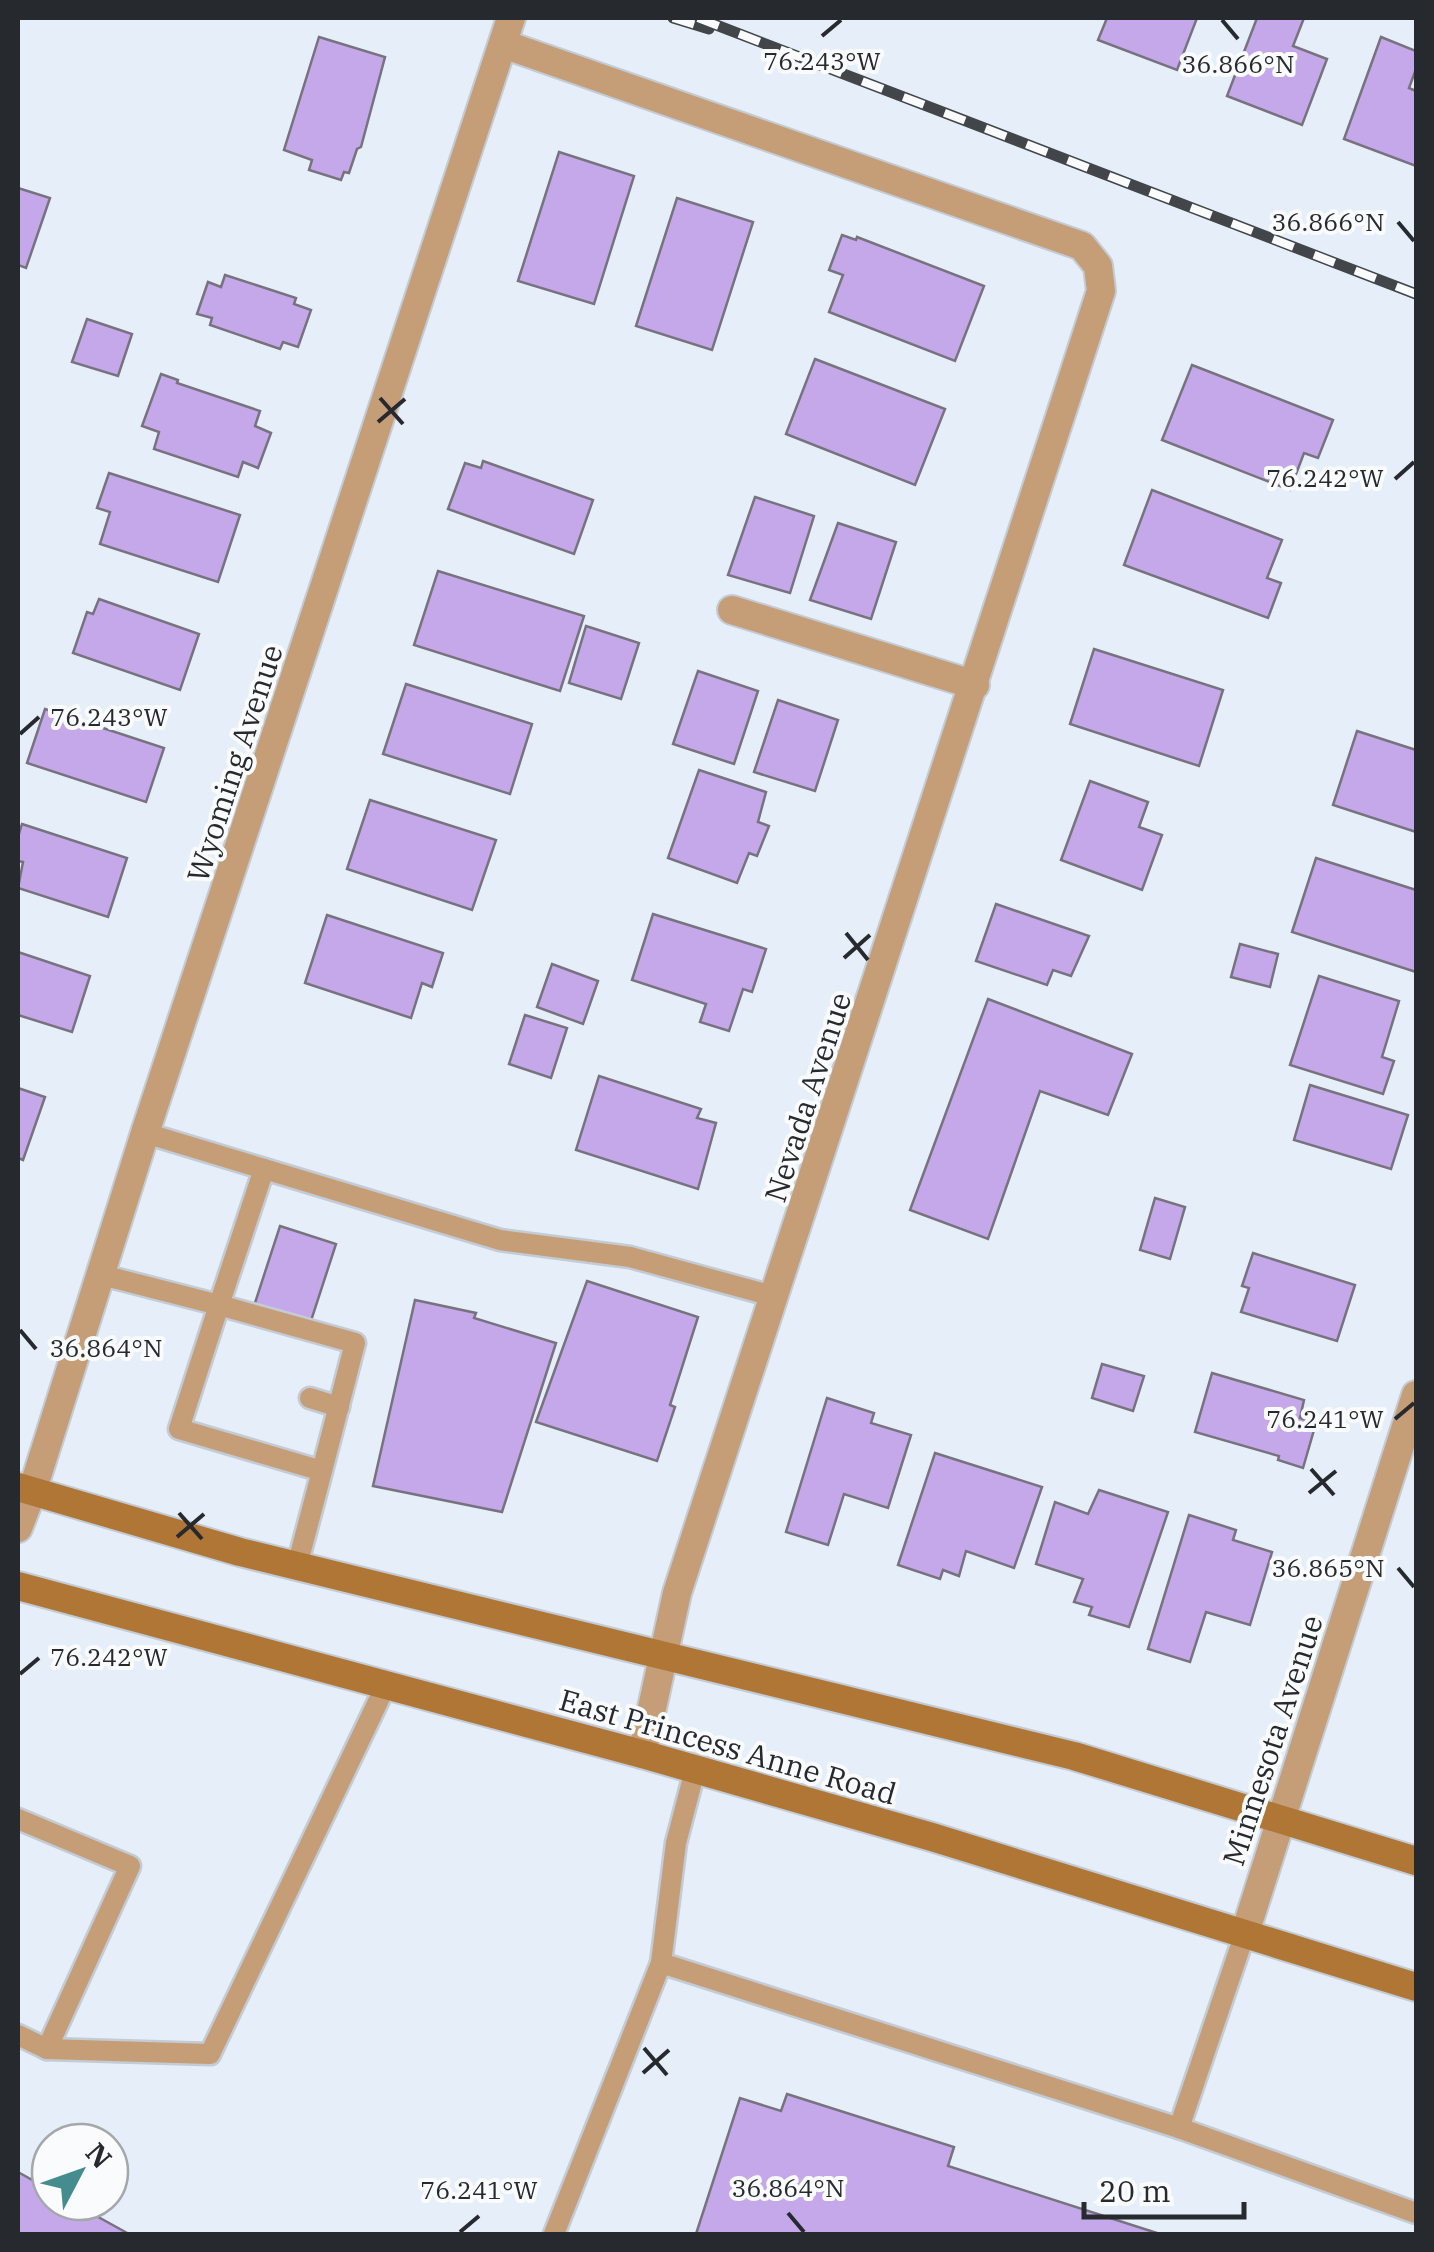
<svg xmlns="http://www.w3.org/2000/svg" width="1434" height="2252" font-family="'IBM Plex Serif',serif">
  <rect width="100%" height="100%" fill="#e6eff9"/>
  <!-- building -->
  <g fill="#c4a8ea" stroke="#77737e" stroke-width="2.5">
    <path d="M1107 18H1197L1177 70 1098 40Z"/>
    <path d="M1257 18H1304L1293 46 1327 59 1302 125 1227 96Z"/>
    <path d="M319 37 385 57 361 147 357 149 349 173 344 172 341 180 309 170 312 160 284 150Z"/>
    <path d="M1381 37 1416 51V69L1409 88 1416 91V166L1344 139Z"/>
    <path d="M559 152 634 176 594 304 518 281Z"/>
    <path d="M18 188 50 198 26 268 18 265Z"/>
    <path d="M677 198 753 222 712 350 636 326Z"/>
    <path d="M842 235 856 240 857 237 984 286 955 361 829 312 843 275 829 270Z"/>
    <path d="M225 275 296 298 294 304 311 310 298 347 283 342 280 349 210 325 212 318 197 314 208 282 221 287Z"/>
    <path d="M87 319 132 334 118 376 72 362Z"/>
    <path d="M815 359 945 409 915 485 786 434Z"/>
    <path d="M1192 365 1333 420 1318 458 1304 453 1290 490 1162 440Z"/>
    <path d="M161 374 178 380 177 383 260 411 255 426 271 433 258 468 243 462 238 477 154 449 159 432 142 426Z"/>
    <path d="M483 461 593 500 574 554 448 509 465 463 481 468Z"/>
    <path d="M109 473 240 515 218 582 100 544 110 512 97 508Z"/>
    <path d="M1152 490 1282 540 1267 578 1281 583 1268 618 1124 565Z"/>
    <path d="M755 497 814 516 790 593 728 575Z"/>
    <path d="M838 523 896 542 871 619 810 600Z"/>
    <path d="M438 571 584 616 560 691 414 645Z"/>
    <path d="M99 599 199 634 180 690 73 653 87 612 93 614Z"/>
    <path d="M586 626 639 643 621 699 569 683Z"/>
    <path d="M1094 649 1223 690 1199 766 1070 724Z"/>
    <path d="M698 671 758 691 734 764 673 744Z"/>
    <path d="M406 684 532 724 510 794 383 754Z"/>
    <path d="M778 700 838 720 815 791 754 772Z"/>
    <path d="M45 709 164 748 146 802 27 763Z"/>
    <path d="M1357 731 1416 750V832L1333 805Z"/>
    <path d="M699 770 766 792 758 822 769 826 757 856 749 853 737 883 668 858Z"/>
    <path d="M1090 781 1148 802 1139 827 1162 835 1142 890 1061 860Z"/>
    <path d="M370 800 496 840 472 910 347 869Z"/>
    <path d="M22 824 127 858 108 917 18 888 23 862 18 861V837Z"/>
    <path d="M1316 858 1416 890V972L1292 932Z"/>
    <path d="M996 904 1089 936 1071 976 1053 970 1047 985 976 961Z"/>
    <path d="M653 914 766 949 752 992 743 989 729 1031 700 1022 706 1004 632 980Z"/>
    <path d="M327 915 443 953 432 987 422 983 411 1018 305 983Z"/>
    <path d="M1240 944 1278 954 1270 987 1231 977Z"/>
    <path d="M18 952 90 976 72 1032 18 1015Z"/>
    <path d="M552 964 598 981 583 1024 537 1007Z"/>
    <path d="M1319 976 1399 1001 1382 1057 1394 1061 1383 1094 1290 1065Z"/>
    <path d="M988 999 1132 1054 1108 1115 1040 1091 988 1239 910 1210Z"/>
    <path d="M525 1015 567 1028 551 1078 509 1064Z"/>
    <path d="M599 1076 701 1109 697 1118 716 1123 698 1189 576 1150Z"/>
    <path d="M1310 1085 1408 1115 1391 1169 1294 1140Z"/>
    <path d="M18 1088 45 1097 23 1160 18 1158Z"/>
    <path d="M1155 1198 1185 1207 1170 1259 1140 1250Z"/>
    <path d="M280 1226 336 1244 309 1327 253 1309Z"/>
    <path d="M1253 1253 1355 1285 1337 1341 1241 1312 1249 1288 1242 1286Z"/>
    <path d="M587 1281 698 1317 670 1405 675 1407 657 1461 536 1422Z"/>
    <path d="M415 1300 476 1313 474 1318 556 1343 502 1512 373 1486Z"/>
    <path d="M1102 1364 1144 1376 1133 1411 1092 1398Z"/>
    <path d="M1212 1373 1304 1400 1300 1418 1316 1423 1303 1468 1278 1460 1279 1456 1195 1432Z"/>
    <path d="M827 1398 874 1413 871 1423 911 1435 888 1508 844 1494 828 1545 786 1532Z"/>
    <path d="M935 1453 1042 1487 1014 1568 966 1551 959 1576 943 1570 940 1579 898 1565Z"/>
    <path d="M1099 1490 1168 1512 1129 1627 1089 1615 1092 1607 1074 1602 1083 1579 1036 1564 1055 1502 1088 1514Z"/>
    <path d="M1189 1515 1236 1530 1233 1540 1272 1552 1250 1625 1206 1612 1190 1662 1148 1649Z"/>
    <path d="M787 2094 954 2147 948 2166 1160 2234H696L740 2098 781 2111Z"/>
    <path d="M18 2172 50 2190V2202H71L129 2234H18Z"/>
  </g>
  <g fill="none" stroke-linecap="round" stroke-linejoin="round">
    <defs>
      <g id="service">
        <path d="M145 1133 500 1240 630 1257 776 1297"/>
        <path d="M102 1275 219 1305 264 1169"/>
        <path d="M310 1398 339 1407"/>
        <path d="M297 1566 322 1471 179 1429 219 1305 355 1343 322 1471"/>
        <path d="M695 1770 676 1843 661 1963 1179 2128 1245 1933"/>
        <path d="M18 1819 130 1866 47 2049"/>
        <path d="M18 2035 47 2049 210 2054 385 1687"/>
        <path d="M1179 2128 1416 2213"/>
        <path d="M554 2234 661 1963"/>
      </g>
      <g id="minor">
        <path d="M503 44 1082 246 1098 266 1101 291 677 1593 642 1754"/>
        <path d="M732 610 975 685"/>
        <path d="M18 1528 32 1492 145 1133 511 18"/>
        <path d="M1245 1933 1416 1395"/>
      </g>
      <g id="secondary">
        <path d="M18 1487 240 1552 1074 1756 1416 1861"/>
        <path d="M18 1586 642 1754 932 1837 1416 1987"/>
      </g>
    </defs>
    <!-- service casing -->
    <use href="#service" stroke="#c3cbd4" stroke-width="25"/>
    <!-- minor casing -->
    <use href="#minor" stroke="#c3cbd4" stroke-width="32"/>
    <!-- secondary casing -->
    <use href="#secondary" stroke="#c3cbd4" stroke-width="32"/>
    <!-- service -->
    <use href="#service" stroke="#c59e77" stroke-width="20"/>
    <!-- minor -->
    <use href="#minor" stroke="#c59e77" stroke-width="28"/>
    <!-- secondary -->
    <use href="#secondary" stroke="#af7636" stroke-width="28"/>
    <defs>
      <g id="rail">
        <path d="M673 18 709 29"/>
        <path d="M698 18 1416 294"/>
      </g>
    </defs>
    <!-- rail casing -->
    <use href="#rail" stroke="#42464b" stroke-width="11"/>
    <!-- rail -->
    <use href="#rail" stroke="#f9fbfd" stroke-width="8" stroke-dasharray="22" stroke-linecap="butt"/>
  </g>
  <!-- ticks -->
  <path fill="none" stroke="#26292d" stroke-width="4" d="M1222 20 1238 39M822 36 841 20M1398 222 1414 241M380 398 403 424M378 422 405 399M1395 479 1414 462M20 734 39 717M846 933 868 960M844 958 870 935M20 1330 36 1349M1395 1419 1414 1403M1311 1469 1334 1495M1309 1493 1336 1471M179 1513 202 1539M177 1537 204 1514M1398 1568 1414 1587M20 1674 39 1658M644 2048 667 2075M643 2073 669 2050M788 2213 804 2232M460 2232 479 2216"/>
  <g text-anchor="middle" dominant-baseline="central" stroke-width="8" stroke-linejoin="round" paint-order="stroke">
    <!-- street labels -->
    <g font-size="30" fill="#26292d" stroke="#f9fbfd">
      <text transform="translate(234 763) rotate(-72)">Wyoming Avenue</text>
      <text transform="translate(807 1097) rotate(-72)">Nevada Avenue</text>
      <text transform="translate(1272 1740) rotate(-72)">Minnesota Avenue</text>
      <text transform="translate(728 1746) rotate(16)">East Princess Anne Road</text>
    </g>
  </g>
  <g font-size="25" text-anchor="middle" fill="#26292d" stroke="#f9fbfd" stroke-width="8" stroke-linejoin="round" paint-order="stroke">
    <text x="822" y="70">76.243°W</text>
    <text x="1238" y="73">36.866°N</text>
    <text x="1328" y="231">36.866°N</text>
    <text x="1325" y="487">76.242°W</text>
    <text x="109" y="726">76.243°W</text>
    <text x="106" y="1357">36.864°N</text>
    <text x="1325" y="1428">76.241°W</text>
    <text x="1328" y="1577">36.865°N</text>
    <text x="109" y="1666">76.242°W</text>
    <text x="788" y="2197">36.864°N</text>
    <text x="479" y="2199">76.241°W</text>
  </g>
  <!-- border -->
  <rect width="1434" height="2252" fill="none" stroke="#26292d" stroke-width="40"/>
  <!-- north arrow -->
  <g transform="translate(80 2172) rotate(49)"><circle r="48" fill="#f9fbfd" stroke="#a5a7aa" stroke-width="2.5"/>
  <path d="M0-8L18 38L0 25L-18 38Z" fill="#458c8f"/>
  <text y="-15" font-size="28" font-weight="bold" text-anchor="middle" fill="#26292d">N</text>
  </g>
  <!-- scale -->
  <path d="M1084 2202v15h160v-15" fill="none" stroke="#26292d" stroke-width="5"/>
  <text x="1099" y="2202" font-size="30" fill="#26292d" stroke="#f9fbfd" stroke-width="8" paint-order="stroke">20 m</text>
</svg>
